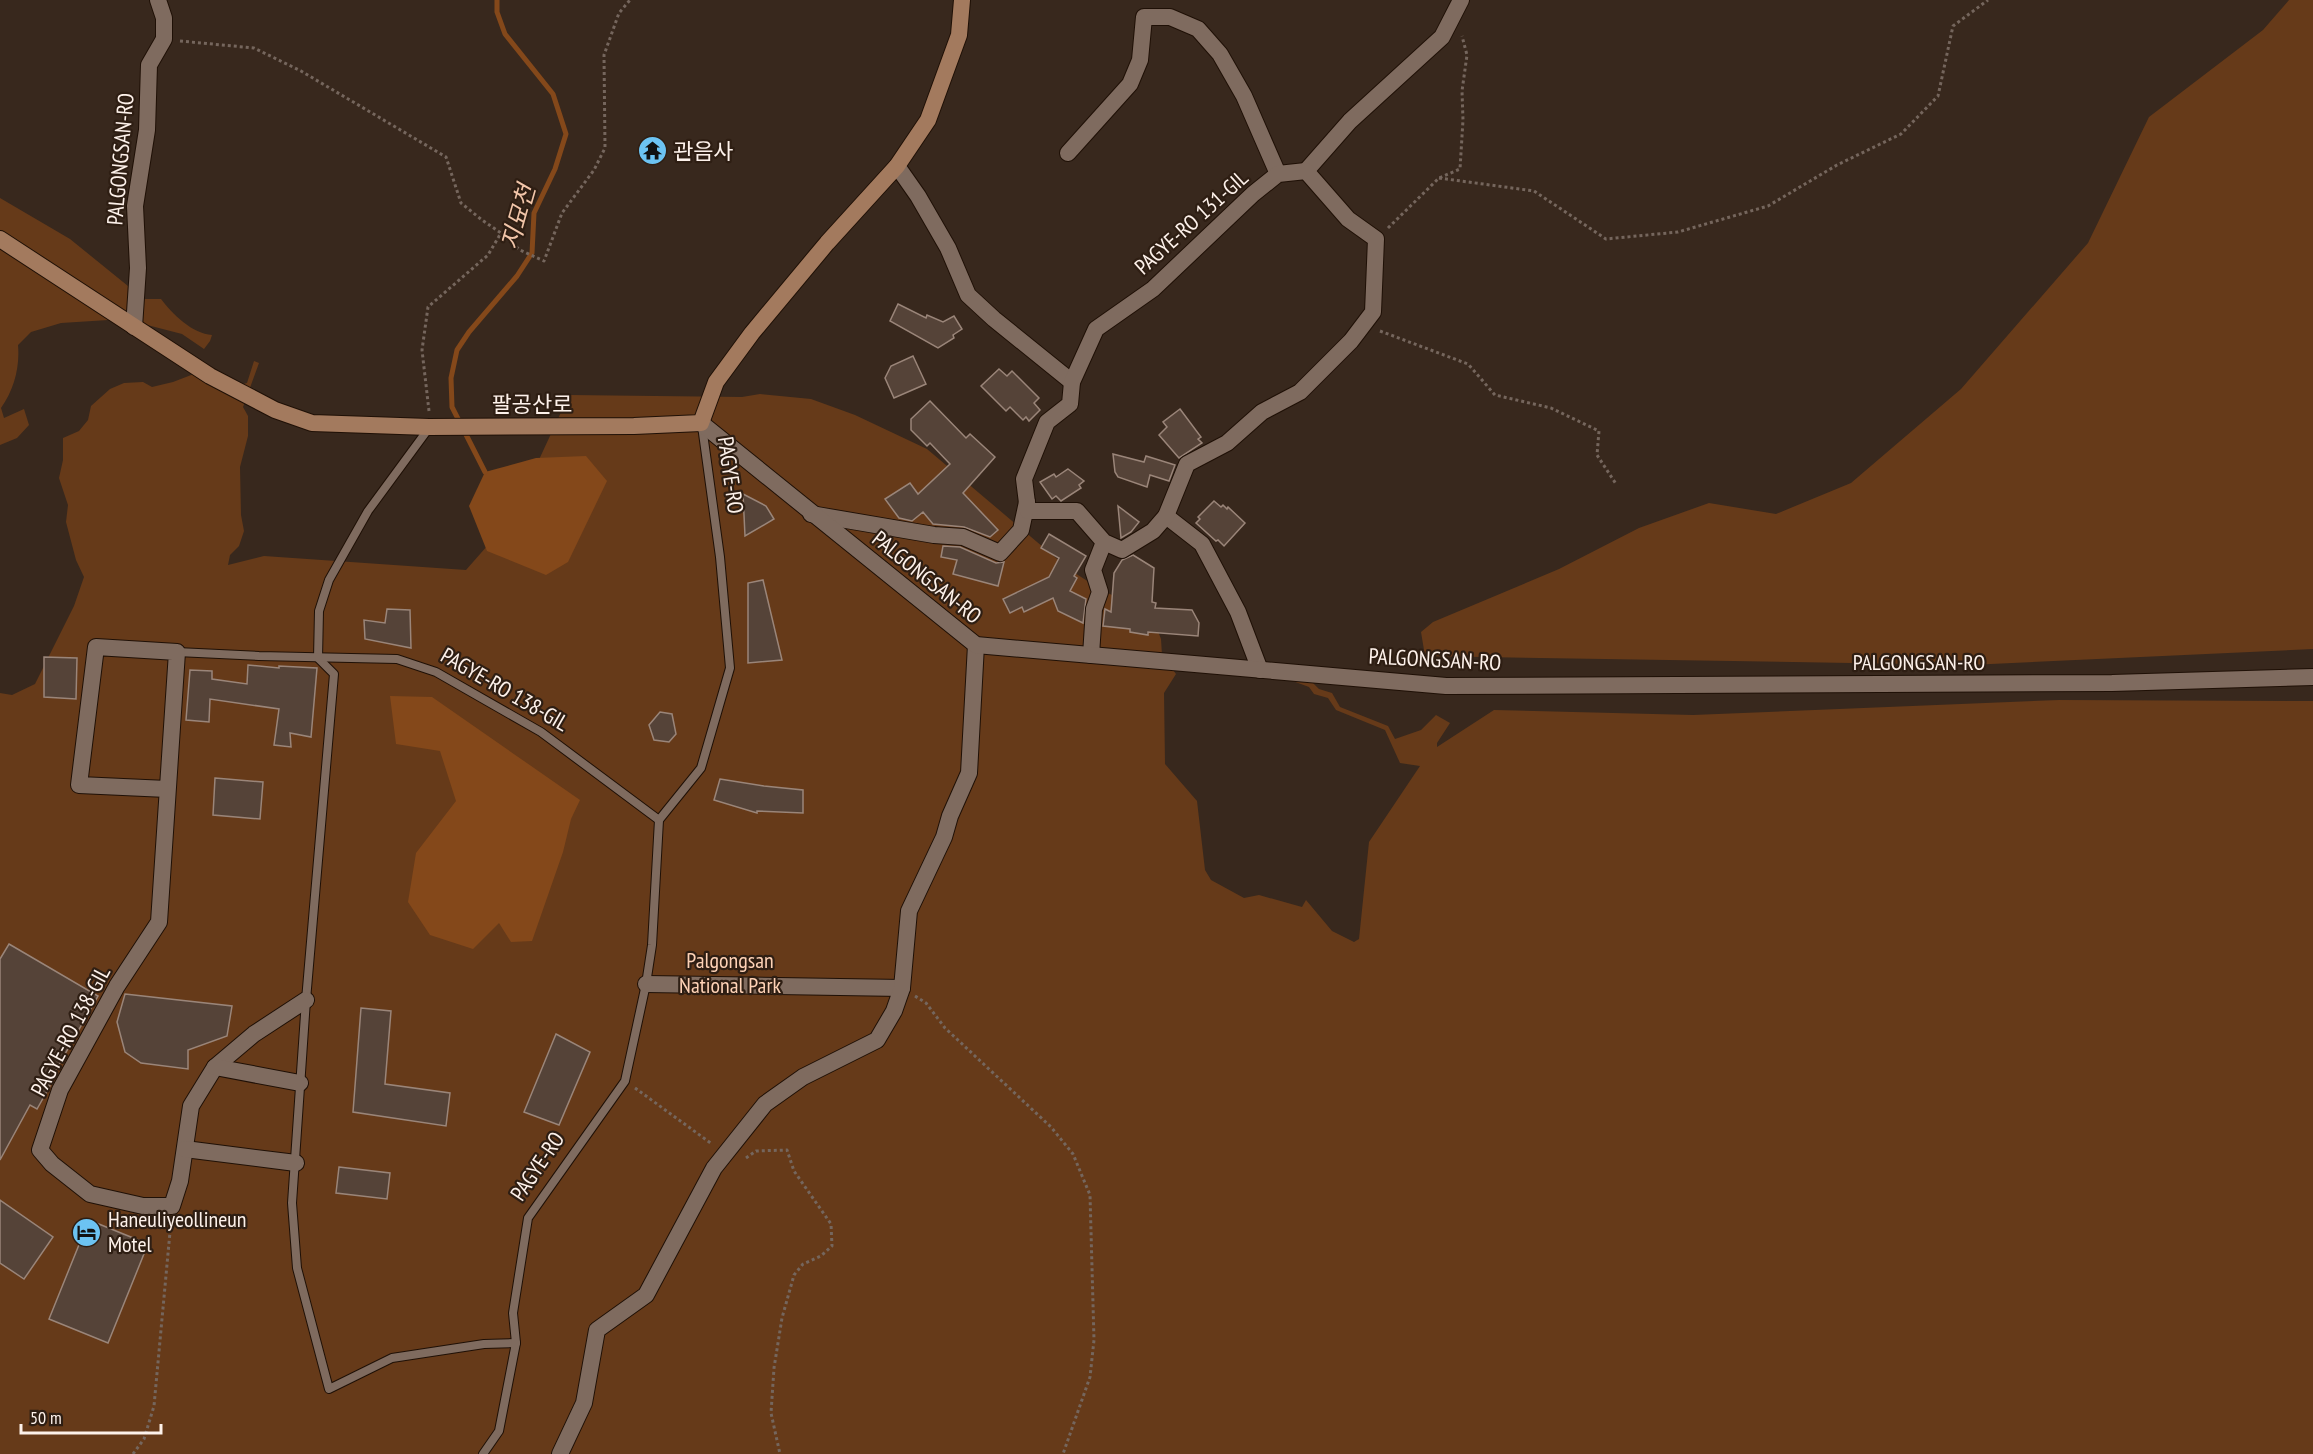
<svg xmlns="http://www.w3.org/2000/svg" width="2313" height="1454" font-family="'PT Sans Narrow','Noto Sans KR',sans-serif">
  <rect width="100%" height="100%" fill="#38281d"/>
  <!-- green -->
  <g fill="#663a19">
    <path d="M2289 0H2313V649L1969 665 1425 656 1421 632 1433 622 1559 569 1639 528 1709 503 1776 514 1851 483 1961 389 2088 243 2149 117 2263 30Z"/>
    <path d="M0 198 70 239 144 299H161C172 314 193 334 212 335L210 341 204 349 182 334 124 319 61 323 31 332 18 345C20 367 14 390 1 408L4 418 24 409 29 425 17 438 0 445Z"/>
    <path d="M254 361 259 363 243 407 248 416V436L240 467 241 515 244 531 239 546 230 555 228 565 264 556 466 570 488 545 530 479 569 395 742 397 760 394 811 399 855 415 927 449 1069 569C1095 587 1121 601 1151 613L1161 639 1162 655 1176 674 1164 693 1165 764 1197 801 1205 870 1211 880 1244 898 1259 895 1302 907 1306 900 1332 931 1354 942 1359 939 1369 842 1420 766 1400 763 1385 730 1336 710 1328 698 1314 694 1309 687 1290 680 1313 683 1319 689 1332 693 1340 707 1388 726 1395 739 1421 730 1436 715 1450 723 1437 743V747L1494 710 1693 715 2059 700 2313 701V1454H0V693L12 695 35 684 74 606 84 577 76 560 66 522 68 505 59 478 63 460V438L79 431 88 420 91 406 110 389 124 383 143 382 152 387 173 382 212 367C223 376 232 388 247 383Z"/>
  </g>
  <!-- water -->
  <g fill="#84481a">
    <path d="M586 456 607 481 568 562 546 575 487 551 469 506 485 472 536 458Z"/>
    <path d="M390 696 432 697 580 800 571 819 563 852 532 941 511 942 499 923 473 949 430 935 408 902 416 853 456 801 440 751 396 744Z"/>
  </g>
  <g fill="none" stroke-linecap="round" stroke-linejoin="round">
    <!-- stream -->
    <path stroke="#84481a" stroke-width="5" d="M485 472 452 407 451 378 457 350 469 332 517 276 532 253 534 213 555 169 566 134 553 94 505 34 497 12V0"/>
  </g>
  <!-- building -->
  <g fill="#554338" stroke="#9a8579" stroke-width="1.5">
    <path d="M898 304 926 318 927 315 943 322 954 316 962 329 953 335 954 338 938 348 890 321Z"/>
    <path d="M913 356 926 384 894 398 885 378 891 366Z"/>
    <path d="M999 369 1007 376 1012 371 1039 398 1034 403 1040 410 1029 421 1026 417 1023 420 1010 407 1006 411 981 386Z"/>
    <path d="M930 401 966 438 970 434 995 457 963 493 998 530 990 537 964 527 933 524 923 512 912 521 899 518 885 499 910 483 918 494 950 464 930 443 927 446 911 430V419Z"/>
    <path d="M1180 409 1201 437 1198 439 1202 443 1179 458 1159 435 1167 427 1163 422Z"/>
    <path d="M1113 454 1144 462 1146 456 1175 465 1169 481 1150 475 1147 487 1118 477 1115 472Z"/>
    <path d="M1068 469 1084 481 1079 485 1081 488 1061 501 1056 496 1052 499 1040 482 1054 474 1056 477Z"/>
    <path d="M743 494 766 506 774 519 745 536Z"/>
    <path d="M1214 501 1221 507 1223 505 1227 509 1228 507 1245 523 1224 546 1218 540 1216 541 1196 523 1200 519 1198 517Z"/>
    <path d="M1118 506 1139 522 1131 532 1121 538Z"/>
    <path d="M1049 534 1086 556 1074 576 1077 578 1070 591 1086 599 1083 623 1058 611 1053 598 1024 612 1022 607 1010 613 1003 599 1049 577 1059 558 1041 548Z"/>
    <path d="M943 546 960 547 996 563 1004 562 998 586 953 574 957 560 941 557Z"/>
    <path d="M1133 555 1154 568 1152 602 1156 603 1155 608 1192 610 1199 623 1198 636 1148 632V635L1130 632V629L1103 626 1105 609 1111 612 1114 573 1122 560Z"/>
    <path d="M763 580 782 660 748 663V583Z"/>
    <path d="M387 609 410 610 411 648 365 639 364 620 385 623Z"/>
    <path d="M44 657 77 658 76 699 44 697Z"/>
    <path d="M248 665 279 668V666L317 668 311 737 290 733 291 747 274 745 279 709 210 699 209 722 186 720 190 670 212 671V679L247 684Z"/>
    <path d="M660 712 672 714 676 734 669 742 654 740 649 725Z"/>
    <path d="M215 778 263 782 260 819 213 815Z"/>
    <path d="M720 779 764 786 803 790V813L757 811V813L714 800Z"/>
    <path d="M9 944 98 996 48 1084 50 1086 37 1109 30 1105 0 1160V959Z"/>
    <path d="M125 994 232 1006 227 1036 188 1050V1069L141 1063 125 1052 117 1022Z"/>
    <path d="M361 1008 391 1011 385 1084 450 1093 446 1126 353 1112Z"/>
    <path d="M556 1034 590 1052 559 1125 524 1112Z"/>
    <path d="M339 1167 390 1173 387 1199 336 1193Z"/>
    <path d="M0 1200 53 1237 24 1279 0 1263Z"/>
    <path d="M89 1220 148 1244 108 1343 49 1319Z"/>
  </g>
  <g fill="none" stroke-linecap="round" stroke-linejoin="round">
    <defs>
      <g id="service">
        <path d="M429 428 368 511 329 580 319 611 318 658 334 674 306 1000 292 1203 297 1268 329 1389 392 1358 484 1344 516 1343"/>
        <path d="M177 652 259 656 397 659 436 672 541 732 659 820"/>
        <path d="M483 1454 499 1431 516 1343 513 1313 528 1218 625 1081 646 984 652 945 659 820 701 768 730 668 720 557 702 426"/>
      </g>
      <g id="minor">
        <path d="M1068 153 1130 84 1140 60 1144 17H1170L1198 29 1220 54 1244 96 1278 174"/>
        <path d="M897 166 918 196 948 248 968 295 994 319 1072 382"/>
        <path d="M1306 171 1350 121 1442 37 1461 0"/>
        <path d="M134 327 138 268 135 206 147 130 149 65 164 39V18L158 0"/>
        <path d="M811 514 934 535 963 537 1000 553 1021 530 1027 502"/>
        <path d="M1166 516 1202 544 1238 612 1260 670"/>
        <path d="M1091 655 1094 609 1100 592 1093 570 1104 542 1077 511H1028L1024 479 1047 422 1070 404 1072 382 1096 329 1153 289 1253 194 1278 174 1306 171 1348 219 1376 239 1373 312 1351 341 1300 392 1262 412 1227 443 1187 464 1166 516 1153 531 1122 550 1104 542"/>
        <path d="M167 789 79 785 96 647 177 652 159 922 117 986 60 1090 40 1150 52 1164 90 1194 143 1206H172L180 1181 191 1106 215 1067 254 1034 306 1000"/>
        <path d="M646 984 902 988"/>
        <path d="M215 1067 300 1083"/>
        <path d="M185 1149 296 1163"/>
        <path d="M560 1454 584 1403 597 1330 646 1295 714 1168 765 1104 803 1077 877 1040 894 1011 902 988 909 911 944 837 950 816 969 773 976 645"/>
      </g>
      <path id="tertiary" d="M701 423 976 645 1446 686 2112 683 2313 677"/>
      <path id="secondary" d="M0 239 210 376 275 410 312 423 429 427 634 426 701 423 716 382 752 333 827 243 897 166 928 120 959 35 962 0"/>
    </defs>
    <!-- service casing -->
    <use href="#service" stroke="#1f1006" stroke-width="10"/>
    <!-- minor casing -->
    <use href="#minor" stroke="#1f1006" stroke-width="18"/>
    <!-- tertiary casing -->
    <use href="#tertiary" stroke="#1f1006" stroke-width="18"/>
    <!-- secondary casing -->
    <use href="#secondary" stroke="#1f1006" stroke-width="18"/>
    <!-- path -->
    <g stroke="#75665d" stroke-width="3" stroke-dasharray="3 3" stroke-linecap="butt">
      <path d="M180 41 254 48 301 71 446 157 461 203 482 220 501 233 520 250 544 261 562 213 594 170 605 148 604 55 619 13 630 0"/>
      <path d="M1439 178 1534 191 1606 239 1678 232 1768 206 1837 165 1901 134 1938 96 1953 26 1988 0"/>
      <path d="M1388 228 1439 178 1460 169 1463 120 1462 91 1467 55 1462 36"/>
      <path d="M1380 331 1468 364 1495 395 1551 408 1599 431 1597 455 1616 484"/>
      <path d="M429 411 422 350 428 307 488 255 501 233"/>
      <path d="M915 996 926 1003 945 1028 1051 1127 1073 1154 1090 1195 1094 1340 1090 1377 1063 1454"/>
      <path d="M635 1088 712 1144"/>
      <path d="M746 1158 756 1151 787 1150 794 1171 831 1224 832 1246 821 1256 803 1264 794 1275 782 1318 774 1368 771 1413 780 1454"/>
      <path d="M133 1454 144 1439 154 1406 171 1221"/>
    </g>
    <!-- service -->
    <use href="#service" stroke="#7f6b5f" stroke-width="8"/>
    <!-- minor -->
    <use href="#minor" stroke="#7f6b5f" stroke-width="16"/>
    <!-- tertiary -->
    <use href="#tertiary" stroke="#7f6b5f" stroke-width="16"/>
    <!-- secondary -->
    <use href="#secondary" stroke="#a37a5e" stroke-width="16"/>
  </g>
  <!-- icons -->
  <defs>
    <symbol id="temple-disc" viewBox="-11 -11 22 22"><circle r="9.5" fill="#6cc3f2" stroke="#2e1e13"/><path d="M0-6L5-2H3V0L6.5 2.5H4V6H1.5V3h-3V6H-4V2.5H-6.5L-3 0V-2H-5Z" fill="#111"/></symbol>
    <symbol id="hotel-disc" viewBox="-11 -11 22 22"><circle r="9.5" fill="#6cc3f2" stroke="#2e1e13"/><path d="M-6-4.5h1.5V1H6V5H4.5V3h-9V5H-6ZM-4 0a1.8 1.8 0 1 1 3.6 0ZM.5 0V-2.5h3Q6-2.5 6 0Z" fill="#111"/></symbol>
  </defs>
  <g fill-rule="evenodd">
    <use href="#temple-disc" x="636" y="134" width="33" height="33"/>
    <use href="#hotel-disc" x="70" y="1216" width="33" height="33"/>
  </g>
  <g text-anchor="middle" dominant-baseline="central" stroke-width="4.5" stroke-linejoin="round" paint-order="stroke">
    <!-- poi labels -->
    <g font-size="22" fill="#fdf1ea" stroke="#2e1e13" text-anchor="start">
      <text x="673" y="151">관음사</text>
      <text x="108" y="1219">Haneuliyeollineun<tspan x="108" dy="25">Motel</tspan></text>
    </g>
    <!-- street labels -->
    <g font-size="22" fill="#fdf1ea" stroke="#2e1e13">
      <text transform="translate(120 159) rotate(-85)">PALGONGSAN-RO</text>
      <text transform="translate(1191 222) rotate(-42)">PAGYE-RO 131-GIL</text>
      <text x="532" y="404">팔공산로</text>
      <text transform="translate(731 475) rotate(82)">PAGYE-RO</text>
      <text transform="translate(927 577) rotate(39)">PALGONGSAN-RO</text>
      <text transform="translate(1435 659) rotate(3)">PALGONGSAN-RO</text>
      <text x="1919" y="662">PALGONGSAN-RO</text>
      <text transform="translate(505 689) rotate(30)">PAGYE-RO 138-GIL</text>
      <text transform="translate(70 1031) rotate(-62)">PAGYE-RO 138-GIL</text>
      <text transform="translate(537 1166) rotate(-56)">PAGYE-RO</text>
    </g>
    <!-- park labels -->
    <g font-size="22" fill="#fed2b6" stroke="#2e1e13">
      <text x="730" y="960">Palgongsan<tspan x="730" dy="25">National Park</tspan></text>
    </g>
    <!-- water labels -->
    <g font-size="24" font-style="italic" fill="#f2c6aa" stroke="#2e1e13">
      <text transform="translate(518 217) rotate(-74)">지묘천</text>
    </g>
  </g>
  <!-- scale -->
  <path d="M21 1424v9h140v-9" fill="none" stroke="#fdf1ea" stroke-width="3"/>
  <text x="30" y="1424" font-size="18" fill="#fdf1ea" stroke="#2e1e13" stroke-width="4.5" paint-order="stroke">50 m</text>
</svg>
